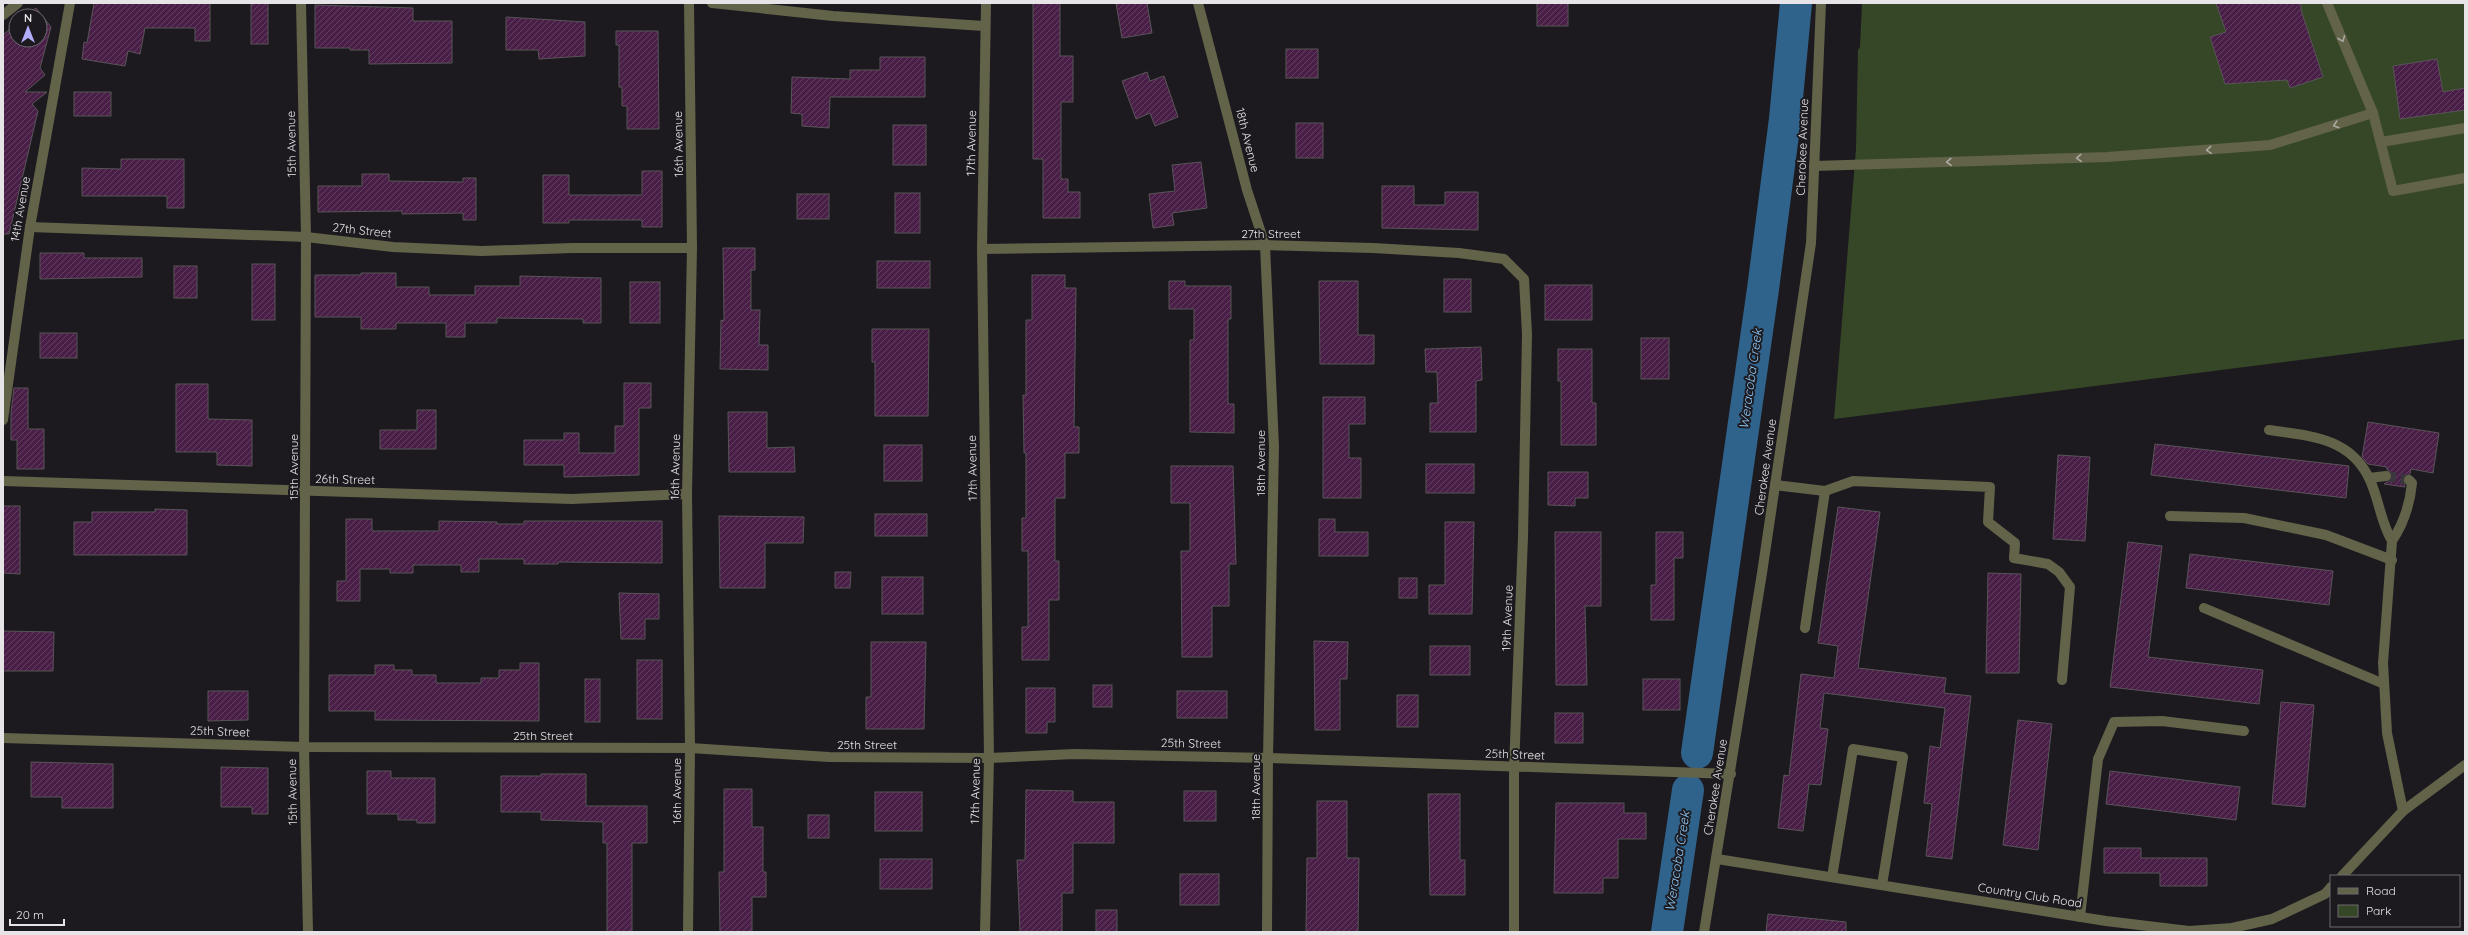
<svg xmlns="http://www.w3.org/2000/svg" width="2468" height="935" font-family="Quicksand,sans-serif">
  <defs>
    <pattern id="building-hatch" width="6" height="6" patternUnits="userSpaceOnUse"><rect width="6" height="6" fill="#491f47"/><path d="M-1 1l2-2M0 6l6-6M5 7l2-2" fill="none" stroke="#633f62"/></pattern>
  </defs>
  <rect width="100%" height="100%" fill="#1d1a1f"/>
  <!-- green -->
  <path fill="#364727" d="M1862 3H2465V339L1834 419 1856 149 1858 50 1860 47Z"/>
  <g fill="none" stroke-linecap="round" stroke-linejoin="round">
    <!-- river -->
    <g stroke="#2f638b" stroke-width="32">
      <path d="M1697 753 1763 289 1785 119 1796 3"/>
      <path d="M1667 932 1688 790"/>
    </g>
  </g>
  <!-- building -->
  <g fill="url(#building-hatch)" stroke="#595458">
    <path d="M94 3H210V41H195V28H145L140 54 128 51 125 66 82 59 84 42 87 43Z"/>
    <rect x="251" y="3" width="17" height="41"/>
    <path d="M1033 3H1060V56H1073V102H1061V179H1068V192H1080V218H1043V159H1033Z"/>
    <path d="M1116 3H1147L1152 33 1122 38Z"/>
    <rect x="1537" y="3" width="31" height="23"/>
    <path d="M2216 3H2301V10L2323 77 2290 88 2287 80 2225 84 2210 37 2226 32Z"/>
    <path d="M315 5 413 8V21H452V63L369 64V50H350V48H315Z"/>
    <path d="M36 8 51 27 40 68 45 75 25 92H47L32 104 38 111 9 234H3V35L16 24V40H40V16H26Z"/>
    <path d="M506 17 585 22V56L539 59 538 50H506Z"/>
    <path d="M616 31H658L659 129H627V106H622V87H619V45H616Z"/>
    <rect x="1286" y="49" width="32" height="29"/>
    <path d="M880 57H925V97H830L829 128 802 126V114L791 113 792 77 850 79V70H880Z"/>
    <path d="M2437 59 2443 92 2465 88V110L2400 119 2393 66Z"/>
    <path d="M1147 72 1150 81 1164 76 1178 117 1155 126 1150 113 1136 119 1122 81Z"/>
    <rect x="74" y="92" width="37" height="24"/>
    <rect x="1296" y="123" width="27" height="35"/>
    <rect x="893" y="125" width="33" height="40"/>
    <path d="M121 159H184V208H167V196H82V168L121 169Z"/>
    <path d="M1201 162 1207 208 1172 213 1174 225 1153 228 1149 194 1175 191 1172 165Z"/>
    <path d="M642 171H662V227H642V220H569V223H543V175H569V195H642Z"/>
    <path d="M362 174H389V181L463 182V178H476V220H463V213L402 214V211L318 212V186H362Z"/>
    <path d="M1382 186H1414V205H1445V192H1478V230L1382 228Z"/>
    <rect x="895" y="193" width="25" height="40"/>
    <rect x="797" y="194" width="32" height="25"/>
    <path d="M723 248H755V270H751V310H760L759 345H768V370L720 369 721 320 724 321Z"/>
    <path d="M40 253H84V258H142V277L40 279Z"/>
    <rect x="877" y="261" width="53" height="27"/>
    <rect x="252" y="264" width="23" height="56"/>
    <rect x="174" y="266" width="23" height="32"/>
    <path d="M361 273H396V287H429V295H475V286H520V276L601 278V323H583V319L497 318V323H465V337H446V323H396V329H361V317H315V275H361Z"/>
    <path d="M1032 275H1065V288H1076L1074 427H1079V453H1065V498H1055V561H1059V600H1049V660H1022V627H1028V551H1022V518H1026V453H1024L1023 395H1026V320H1032Z"/>
    <rect x="1444" y="279" width="27" height="33"/>
    <path d="M1169 281H1185V286H1231V319H1228V404H1234V433L1190 432V340H1194V309H1169Z"/>
    <path d="M1319 281H1358V335H1374V364H1320Z"/>
    <rect x="630" y="282" width="30" height="41"/>
    <rect x="1545" y="285" width="47" height="35"/>
    <path d="M872 329H929L928 416H875V362H872Z"/>
    <rect x="40" y="333" width="37" height="25"/>
    <rect x="1641" y="338" width="28" height="41"/>
    <path d="M1481 347 1482 380 1476 381V432H1430V403H1438L1437 372H1426L1425 349Z"/>
    <path d="M1558 349H1592V403H1596V445H1561V381H1558Z"/>
    <path d="M624 383H651V408H639V475L564 477V465H524V440H564V433H579V453H615V426H624Z"/>
    <path d="M176 384H208V419L252 420V466L217 465V452H176Z"/>
    <path d="M14 388H28V429H44V469H17V440H11V413Z"/>
    <path d="M1323 397H1365V424H1349V458H1361V498H1323Z"/>
    <path d="M417 410H436V449H380V430H417Z"/>
    <path d="M728 412H767V448L794 447 795 472H729Z"/>
    <path d="M2368 422 2439 433 2433 473 2411 469 2410 474 2403 478 2405 487 2384 484 2392 479 2391 472 2387 470V467L2368 464 2362 457Z"/>
    <path d="M2155 444 2349 466 2346 498 2151 475Z"/>
    <rect x="884" y="445" width="38" height="36"/>
    <path d="M2058 455 2090 457 2085 541 2053 539Z"/>
    <rect x="1426" y="464" width="48" height="29"/>
    <path d="M1171 466H1233L1236 564H1229V606H1212V657H1182L1181 551H1190V503H1171Z"/>
    <path d="M1548 472H1588V498H1575V506L1548 505Z"/>
    <path d="M3 506H20V574L3 573Z"/>
    <path d="M1838 507 1880 512 1858 668 1946 678 1944 693 1971 696 1952 859 1926 856 1932 804 1924 803 1930 746 1940 748 1945 708 1824 693 1820 728 1828 729 1821 785 1809 784 1803 831 1778 828 1784 775 1789 776 1801 674 1834 678 1838 646 1818 643Z"/>
    <path d="M155 509 187 510V555H74V522H92V512H155Z"/>
    <rect x="875" y="514" width="52" height="22"/>
    <path d="M719 516 804 517 803 543H765V588H720Z"/>
    <path d="M346 519H372V531H439V521L497 522V524H524V521H662V563L558 562V564H524V559H479V572H461V565H413V573H390V569H360V601H337V581H346Z"/>
    <path d="M1319 519H1335V532H1368V556H1319Z"/>
    <path d="M1445 522H1474L1472 614H1429V585H1445Z"/>
    <path d="M1555 532H1601V606H1585L1587 685H1556Z"/>
    <path d="M1656 532H1683V558H1674V620H1651V585H1656Z"/>
    <path d="M2128 542 2162 546 2148 657 2263 670 2259 704 2110 687Z"/>
    <path d="M2190 554 2333 571 2329 605 2186 588Z"/>
    <path d="M835 572H851L850 588H835Z"/>
    <path d="M1988 573 2021 574 2019 673H1986Z"/>
    <rect x="882" y="577" width="41" height="37"/>
    <rect x="1399" y="578" width="18" height="20"/>
    <path d="M619 593 659 594V619H645V639H621Z"/>
    <path d="M3 631 54 632 53 671H3Z"/>
    <path d="M1314 641 1348 642 1347 679H1340V730H1315Z"/>
    <path d="M871 642H926L924 729H866V697H871Z"/>
    <rect x="1430" y="646" width="40" height="29"/>
    <rect x="637" y="660" width="25" height="59"/>
    <path d="M520 663H539V721L375 720V711H329V675H375V665H394V670H412V675H436V683H481V678H499V670H520Z"/>
    <rect x="585" y="679" width="15" height="43"/>
    <rect x="1643" y="679" width="37" height="31"/>
    <rect x="1093" y="685" width="19" height="22"/>
    <path d="M1026 688H1055V722H1047V733H1026Z"/>
    <path d="M208 691H248V720L208 721Z"/>
    <rect x="1177" y="691" width="50" height="27"/>
    <rect x="1397" y="695" width="21" height="32"/>
    <path d="M2281 702 2314 705 2305 807 2272 804Z"/>
    <rect x="1555" y="713" width="28" height="30"/>
    <path d="M2018 720 2052 724 2038 850 2003 845Z"/>
    <path d="M31 762 113 764V808H62V797H31Z"/>
    <path d="M221 767 268 768V814H252V807H221Z"/>
    <path d="M367 771H391V778H435V823H417V820H398V814H367Z"/>
    <path d="M2110 771 2240 787 2236 820 2106 804Z"/>
    <path d="M541 774H586V806H647V843H632V932H607V843H603V822L541 820V812H501V776H541Z"/>
    <path d="M724 789H752V827H763V872H766V897H752V932H720L719 872H724Z"/>
    <path d="M1026 790 1073 791V802H1114V843H1073V893H1062V932H1020L1017 860H1025Z"/>
    <rect x="1184" y="791" width="32" height="30"/>
    <rect x="875" y="792" width="47" height="39"/>
    <path d="M1428 794H1460V860H1465V895H1430Z"/>
    <path d="M1317 801H1347V858H1359L1358 932H1306L1307 858H1317Z"/>
    <path d="M1556 803H1624V813H1646V839H1618V878H1603V893H1554Z"/>
    <rect x="808" y="815" width="21" height="23"/>
    <path d="M2104 848H2141V858H2207V886H2160V873H2104Z"/>
    <rect x="880" y="859" width="52" height="30"/>
    <rect x="1180" y="874" width="39" height="31"/>
    <rect x="1096" y="910" width="21" height="22"/>
    <path d="M1768 914 1846 922V932H1766Z"/>
  </g>
  <g fill="none" stroke-linecap="round" stroke-linejoin="round">
    <!-- minor-tunnel -->
    <path stroke="#3b383d" stroke-width="10" stroke-dasharray="10 5" stroke-linecap="butt" d="M2386 476 2409 480"/>
    <!-- minor -->
    <g stroke="#626349" stroke-width="10">
      <path d="M301 3 306 237 304 747 308 932"/>
      <path d="M712 3 833 16 984 26"/>
      <path d="M1198 3 1247 190 1265 245 1274 447 1268 758 1267 932"/>
      <path d="M2327 3 2373 113 2393 191 2465 178"/>
      <path d="M3 15 18 3"/>
      <path d="M2381 142 2465 128"/>
      <path d="M1814 166 2107 157 2270 145 2373 113"/>
      <path d="M30 227 306 237 393 247 482 251 572 248H692"/>
      <path d="M982 249 1265 245 1373 248 1459 253 1504 259 1524 279 1527 334 1523 537 1514 768V932"/>
      <path d="M3 420 30 227 70 3"/>
      <path d="M2269 430C2309 436 2349 437 2369 478 2379 498 2380 521 2392 541L2383 663 2387 733 2403 811"/>
      <path d="M2369 478 2386 476"/>
      <path d="M3 481 572 499 687 494"/>
      <path d="M1775 485 1825 491 1805 628"/>
      <path d="M1825 491 1853 481 1990 487 1988 522 2015 543 2014 558 2048 564 2059 572 2070 587 2062 680"/>
      <path d="M2170 516 2244 518 2326 535 2392 560"/>
      <path d="M2392 541C2404 523 2410 504 2412 483L2409 480"/>
      <path d="M2204 608 2384 684"/>
      <path d="M3 738 304 747 690 748 829 757 989 758 1074 754 1268 758 1731 774"/>
      <path d="M1717 859 2106 921 2189 931 2232 928 2272 919 2325 894 2331 887"/>
      <path d="M2342 876 2403 811 2465 765"/>
      <path d="M1832 877 1853 749 1903 757 1882 885"/>
      <path d="M2080 917 2098 759 2114 722 2162 721 2244 731"/>
      <path d="M688 932 690 748 687 494 692 248 689 3"/>
      <path d="M985 932 989 758 982 249 986 3"/>
      <path d="M1704 932 1762 573 1811 243 1821 3"/>
    </g>
  </g>
  <!-- one-way arrows -->
  <defs><path id="oneway-chevron" d="M-2-3.5L2.5 0L-2 3.5" fill="none" stroke-width="1.6" stroke-linecap="round" stroke-linejoin="round"/></defs>
  <g stroke="#abaaa0">
    <use href="#oneway-chevron" transform="translate(2342 39) rotate(68)"/>
    <use href="#oneway-chevron" transform="translate(2336 125) rotate(163)"/>
    <use href="#oneway-chevron" transform="translate(2209 150) rotate(176)"/>
    <use href="#oneway-chevron" transform="translate(2079 158) rotate(178)"/>
    <use href="#oneway-chevron" transform="translate(1949 162) rotate(178)"/>
  </g>
  <g text-anchor="middle" dominant-baseline="central" stroke-width="4" stroke-linejoin="round" paint-order="stroke">
    <!-- street labels -->
    <g font-size="12" fill="#e6e4e7" stroke="#1d1a1f">
      <text transform="translate(1248 140) rotate(76)">18th Avenue</text>
      <text transform="translate(971 143) rotate(-89)">17th Avenue</text>
      <text transform="translate(291 144) rotate(-91)">15th Avenue</text>
      <text transform="translate(678 144) rotate(-91)">16th Avenue</text>
      <text transform="translate(1802 147) rotate(-88)">Cherokee Avenue</text>
      <text transform="translate(20 209) rotate(-80)">14th Avenue</text>
      <text transform="translate(362 230) rotate(6)">27th Street</text>
      <text x="1271" y="233">27th Street</text>
      <text transform="translate(1260 463) rotate(-90)">18th Avenue</text>
      <text transform="translate(293 467) rotate(-90)">15th Avenue</text>
      <text transform="translate(675 467) rotate(-89)">16th Avenue</text>
      <text transform="translate(1765 467) rotate(-82)">Cherokee Avenue</text>
      <text transform="translate(972 468) rotate(-91)">17th Avenue</text>
      <text transform="translate(345 479) rotate(1)">26th Street</text>
      <text transform="translate(1507 618) rotate(-88)">19th Avenue</text>
      <text transform="translate(220 731) rotate(2)">25th Street</text>
      <text x="543" y="735">25th Street</text>
      <text transform="translate(1191 743) rotate(1)">25th Street</text>
      <text x="867" y="744">25th Street</text>
      <text transform="translate(1515 754) rotate(2)">25th Street</text>
      <text transform="translate(1255 787) rotate(-90)">18th Avenue</text>
      <text transform="translate(1715 787) rotate(-81)">Cherokee Avenue</text>
      <text transform="translate(676 791) rotate(-90)">16th Avenue</text>
      <text transform="translate(975 791) rotate(-89)">17th Avenue</text>
      <text transform="translate(292 792) rotate(-91)">15th Avenue</text>
      <text transform="translate(2030 895) rotate(9)">Country Club Road</text>
    </g>
    <!-- water labels -->
    <g font-size="13" font-style="italic" fill="#8cc7f8" stroke="#1d1a1f">
      <text transform="translate(1750 379) rotate(-82)">Weracoba Creek</text>
      <text transform="translate(1677 861) rotate(-81)">Weracoba Creek</text>
    </g>
  </g>
  <!-- border -->
  <rect width="2468" height="935" fill="none" stroke="#e6e4e7" stroke-width="8"/>
  <!-- legend -->
  <rect x="2330" y="875" width="130" height="52" fill="#1d1a1f" stroke="#6d6b6f"/>
  <rect x="2338" y="888" width="20" height="6" fill="#626349" stroke="#6d6b6f"/>
  <text x="2366" y="895" font-size="12" fill="#e6e4e7">Road</text>
  <rect x="2338" y="905" width="20" height="12" fill="#364727" stroke="#6d6b6f"/>
  <text x="2366" y="915" font-size="12" fill="#e6e4e7">Park</text>
  <!-- north arrow -->
  <g transform="translate(28 28)"><circle r="19" fill="#1d1a1f" stroke="#6d6b6f"/>
  <path d="M0-3L7 15L0 10L-7 15Z" fill="#b1adfa"/>
  <text y="-6" font-size="11" font-weight="bold" text-anchor="middle" fill="#e6e4e7">N</text>
  </g>
  <!-- scale -->
  <path d="M10 919v6h54v-6" fill="none" stroke="#e6e4e7" stroke-width="2"/>
  <text x="16" y="919" font-size="12" fill="#e6e4e7" stroke="#1d1a1f" stroke-width="3" paint-order="stroke">20 m</text>
</svg>
